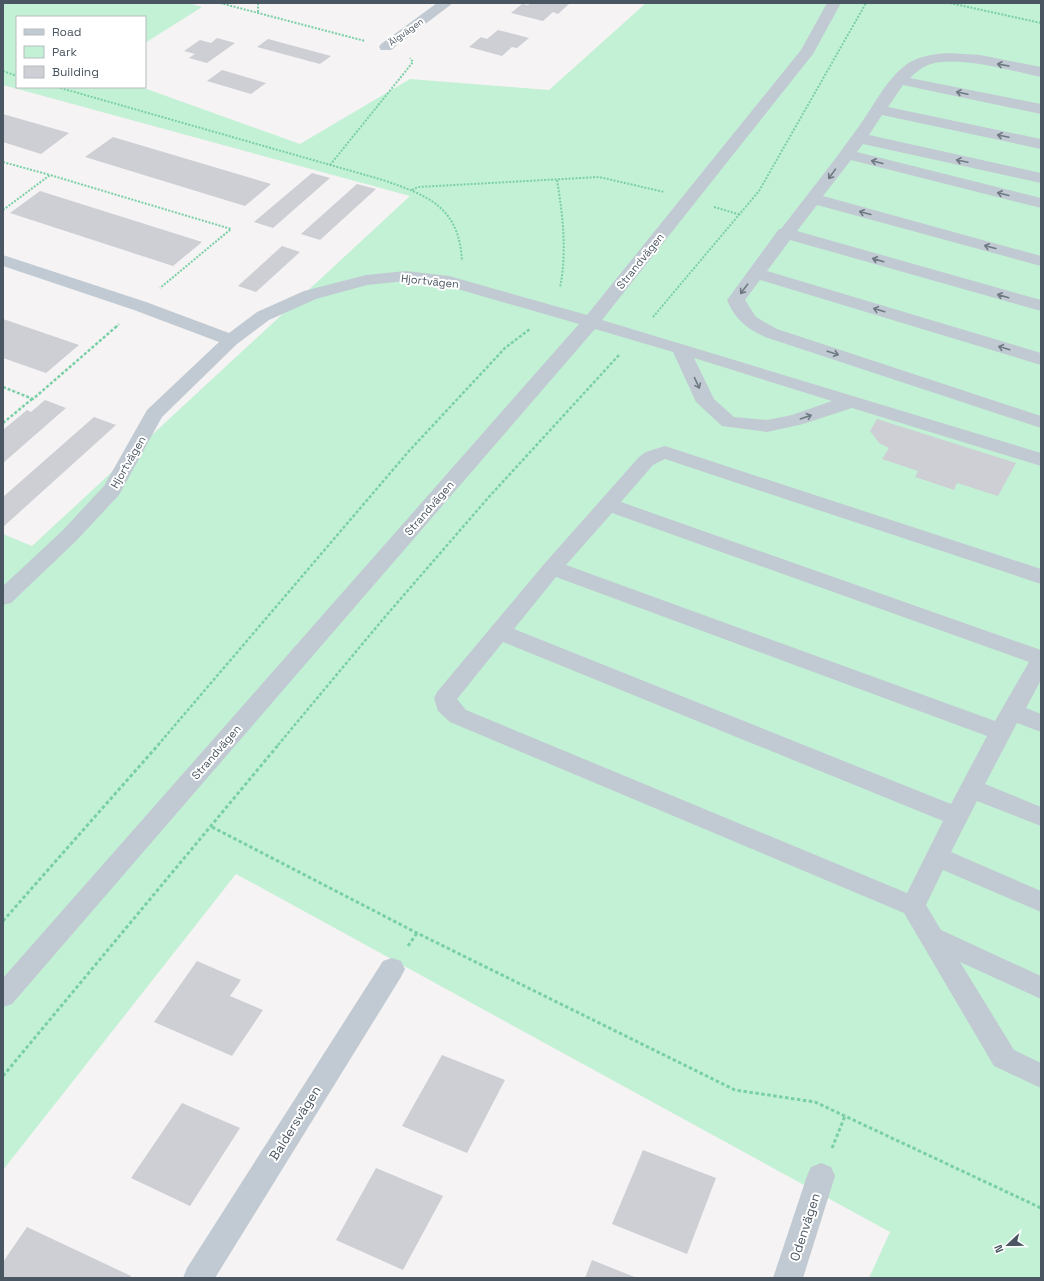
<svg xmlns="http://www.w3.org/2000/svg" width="1044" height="1281" font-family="'Space Grotesk',sans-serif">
  <rect width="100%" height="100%" fill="#f5f3f3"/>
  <!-- green -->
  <path fill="#c3f1d5" d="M3 3H188L202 7 145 43V17H17V87H141L300 144 410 79 549 90 646 3H1041V1278H869L890 1232 236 874 3 1170V534L32 546 410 196 3 85Z"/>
  <!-- building -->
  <g fill="#cdcfd5">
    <path d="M531 3H565L569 4 558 14 553 12 543 21 511 13 522 4 528 5Z"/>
    <path d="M498 30 529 38 517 48 512 47 502 56 469 47 481 37 487 39Z"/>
    <path d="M217 38 235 43 207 63 189 58 195 54 184 51 200 40 211 43Z"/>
    <path d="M268 39 331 56 320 64 257 47Z"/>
    <path d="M222 70 266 83 251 94 207 81Z"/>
    <path d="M3 114 69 133 41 154 3 142Z"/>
    <path d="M113 137 271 184 245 206 85 157Z"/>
    <path d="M312 173 330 178 273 228 254 222Z"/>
    <path d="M357 184 376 189 320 240 301 234Z"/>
    <path d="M40 191 202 242 173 266 10 213Z"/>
    <path d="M282 246 300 252 256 292 238 286Z"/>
    <path d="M3 319 79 345 46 373 3 358Z"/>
    <path d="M45 400 66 408 3 463V430L27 410 31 412Z"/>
    <path d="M94 417 116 425 3 527V497Z"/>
    <path d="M877 419 1016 463 998 496 957 483 954 490 915 477 918 471 882 459 889 448 879 443 870 431Z"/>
    <path d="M197 961 241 980 230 996 263 1010 232 1056 154 1022Z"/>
    <path d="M442 1055 505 1080 467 1153 402 1126Z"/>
    <path d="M182 1103 240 1128 190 1206 131 1178Z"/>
    <path d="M643 1150 716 1178 687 1254 612 1224Z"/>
    <path d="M376 1168 443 1196 403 1270 336 1240Z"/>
    <path d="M27 1227 131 1276 130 1278H3V1262Z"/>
    <path d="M592 1260 637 1278H585Z"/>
  </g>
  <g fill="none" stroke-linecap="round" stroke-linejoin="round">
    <!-- path-far2 -->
    <g stroke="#7ad0a6" stroke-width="2" stroke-dasharray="2 1.5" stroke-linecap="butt">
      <path d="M220 3 365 41"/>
      <path d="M258 3V12"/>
      <path d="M950 3 1041 23"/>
      <path d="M3 71 17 76"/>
      <path d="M57 87 383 180C429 196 459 207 462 261"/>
      <path d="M3 162 50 175"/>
      <path d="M330 165 413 62 410 58"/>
      <path d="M557 180C563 216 567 252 560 288"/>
      <path d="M412 190 418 187 599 177 664 192"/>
      <path d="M714 207 741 215"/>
      <path d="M3 210 50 175 231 229 160 288"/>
      <path d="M653 317 759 191 866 3"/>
      <path d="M116 327 119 324"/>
    </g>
    <!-- path-far1 -->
    <g stroke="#7ad0a6" stroke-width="2.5" stroke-dasharray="3 2" stroke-linecap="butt">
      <path d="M3 387 33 399 117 326"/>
      <path d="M3 423 32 399"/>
      <path d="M158 745 409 451 505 348 530 329"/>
      <path d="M278 745 384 618 488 498 619 355"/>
    </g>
    <!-- path -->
    <g stroke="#7ad0a6" stroke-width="3" stroke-dasharray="3.5 2.5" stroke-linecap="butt">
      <path d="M212 827 417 933 735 1090 815 1102 1041 1208"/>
      <path d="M3 921 159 744"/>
      <path d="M408 946 417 933"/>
      <path d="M3 1076 279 744"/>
      <path d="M832 1148 845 1116"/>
    </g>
    <!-- minor -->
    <g fill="#c1cad2" fill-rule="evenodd">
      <path d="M437 3H453L391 50H381L379 47 381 44Z"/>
      <path d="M827 3H841L813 54 602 320 1041 453V466L852 408 803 424 767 432 722 426 696 402 673 352 595 329 12 1004 3 1007V978L579 324 447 286 406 281 367 285 316 299 269 320 237 344 162 417 119 495 76 541 11 603 3 605V586L62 531 104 486 147 410 219 342 134 310 3 266V255L146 302 229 333 257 312 304 291 366 275 406 271 449 276 587 315 801 50ZM694 358 832 401 792 415 767 420 734 417 714 399Z"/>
      <path d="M948 53 980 55 1041 67V77C1012 71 955 54 928 65 921 68 915 73 910 78L1041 104V114L903 85 888 107 1041 139V149L882 115 869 135 1041 173V183L863 144 857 152 1041 198V208L851 160 823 196 1041 256V266L817 205 797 231 1041 300V311L790 240 767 271 1041 353V365L760 280 745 300 756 317 777 329 1041 416V428L765 337C746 328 735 319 727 300L779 229H781C807 195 833 163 857 129 873 108 885 80 907 64 919 56 934 54 948 53Z"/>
      <path d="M665 446 1041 569V584L665 459 653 465 621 502 1041 650V680L1026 708 1041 714V732L1017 723 985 784 1041 807V826L977 801 951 852 1041 891V912L943 870 926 905 941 930 1041 976V999L960 962 1014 1050 1041 1063V1088L994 1066 904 913 450 722 438 711 434 698 437 692 545 563 639 457 646 452ZM612 513 1029 662 995 721 566 565ZM556 577 987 736 951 804 514 629ZM503 642 943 821 907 893 466 710 457 699Z"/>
      <path d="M392 958 401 961 405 969 401 977 215 1278H183L187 1268 383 961Z"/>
      <path d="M821 1163 831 1167 835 1176 803 1278H773L807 1176 811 1167Z"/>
    </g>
  </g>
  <!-- one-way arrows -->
  <defs><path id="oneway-shaft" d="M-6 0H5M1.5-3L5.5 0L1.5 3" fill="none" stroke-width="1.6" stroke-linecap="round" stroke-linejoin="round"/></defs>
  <g stroke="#6e7983">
    <use href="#oneway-shaft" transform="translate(1003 65) rotate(-170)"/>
    <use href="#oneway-shaft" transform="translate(962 93) rotate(-168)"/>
    <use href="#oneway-shaft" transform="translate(1003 136) rotate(-168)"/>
    <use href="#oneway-shaft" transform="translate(962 161) rotate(-168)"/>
    <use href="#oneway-shaft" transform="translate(877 162) rotate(-166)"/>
    <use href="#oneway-shaft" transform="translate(832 174) rotate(126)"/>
    <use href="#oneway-shaft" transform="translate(1003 194) rotate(-166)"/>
    <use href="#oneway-shaft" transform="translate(865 213) rotate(-165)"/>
    <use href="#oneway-shaft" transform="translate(990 247) rotate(-165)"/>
    <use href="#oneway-shaft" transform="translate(878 260) rotate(-164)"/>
    <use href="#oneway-shaft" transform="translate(744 289) rotate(127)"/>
    <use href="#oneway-shaft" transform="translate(1003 296) rotate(-164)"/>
    <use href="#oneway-shaft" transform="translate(879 310) rotate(-163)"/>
    <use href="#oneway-shaft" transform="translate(1004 348) rotate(-163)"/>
    <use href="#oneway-shaft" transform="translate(833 353) rotate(18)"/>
    <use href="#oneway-shaft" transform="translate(697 383) rotate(65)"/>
    <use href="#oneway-shaft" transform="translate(806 417) rotate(-19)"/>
  </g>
  <g text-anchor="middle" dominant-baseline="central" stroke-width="4" stroke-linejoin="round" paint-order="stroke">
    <!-- far-street labels -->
    <g font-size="9" fill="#4a5661" stroke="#fff">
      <text transform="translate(406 32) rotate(-36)">Älgvägen</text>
    </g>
    <!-- street labels -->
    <g font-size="11" fill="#4a5661" stroke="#fff">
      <text transform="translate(640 261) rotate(-51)">Strandvägen</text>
      <text transform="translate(430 281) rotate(6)">Hjortvägen</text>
      <text transform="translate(128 462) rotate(-60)">Hjortvägen</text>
      <text transform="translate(429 508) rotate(-49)">Strandvägen</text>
      <text transform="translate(216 752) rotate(-49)">Strandvägen</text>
    </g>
    <!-- near-street labels -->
    <g font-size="13" fill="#4a5661" stroke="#fff">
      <text transform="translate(295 1123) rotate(-58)">Baldersvägen</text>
      <text transform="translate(805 1227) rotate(-72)">Odenvägen</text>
    </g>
  </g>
  <!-- border -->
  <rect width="1044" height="1281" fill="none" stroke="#4a5661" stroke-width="8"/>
  <!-- legend -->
  <rect x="16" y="16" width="130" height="72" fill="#ffffff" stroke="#b7bbc0"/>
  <rect x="24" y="29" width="20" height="6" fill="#c1cad2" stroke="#b7bbc0"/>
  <text x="52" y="36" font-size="12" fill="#4a5661">Road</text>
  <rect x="24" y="46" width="20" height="12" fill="#c3f1d5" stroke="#b7bbc0"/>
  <text x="52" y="56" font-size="12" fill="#4a5661">Park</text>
  <rect x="24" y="66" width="20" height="12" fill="#cdcfd5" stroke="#b7bbc0"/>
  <text x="52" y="76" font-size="12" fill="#4a5661">Building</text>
  <!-- north arrow -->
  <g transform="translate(1008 1245) rotate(248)" stroke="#ffffff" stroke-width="3" paint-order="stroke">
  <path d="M0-3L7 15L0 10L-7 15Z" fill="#4a5661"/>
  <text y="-6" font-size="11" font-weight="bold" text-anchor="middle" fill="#4a5661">N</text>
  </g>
</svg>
